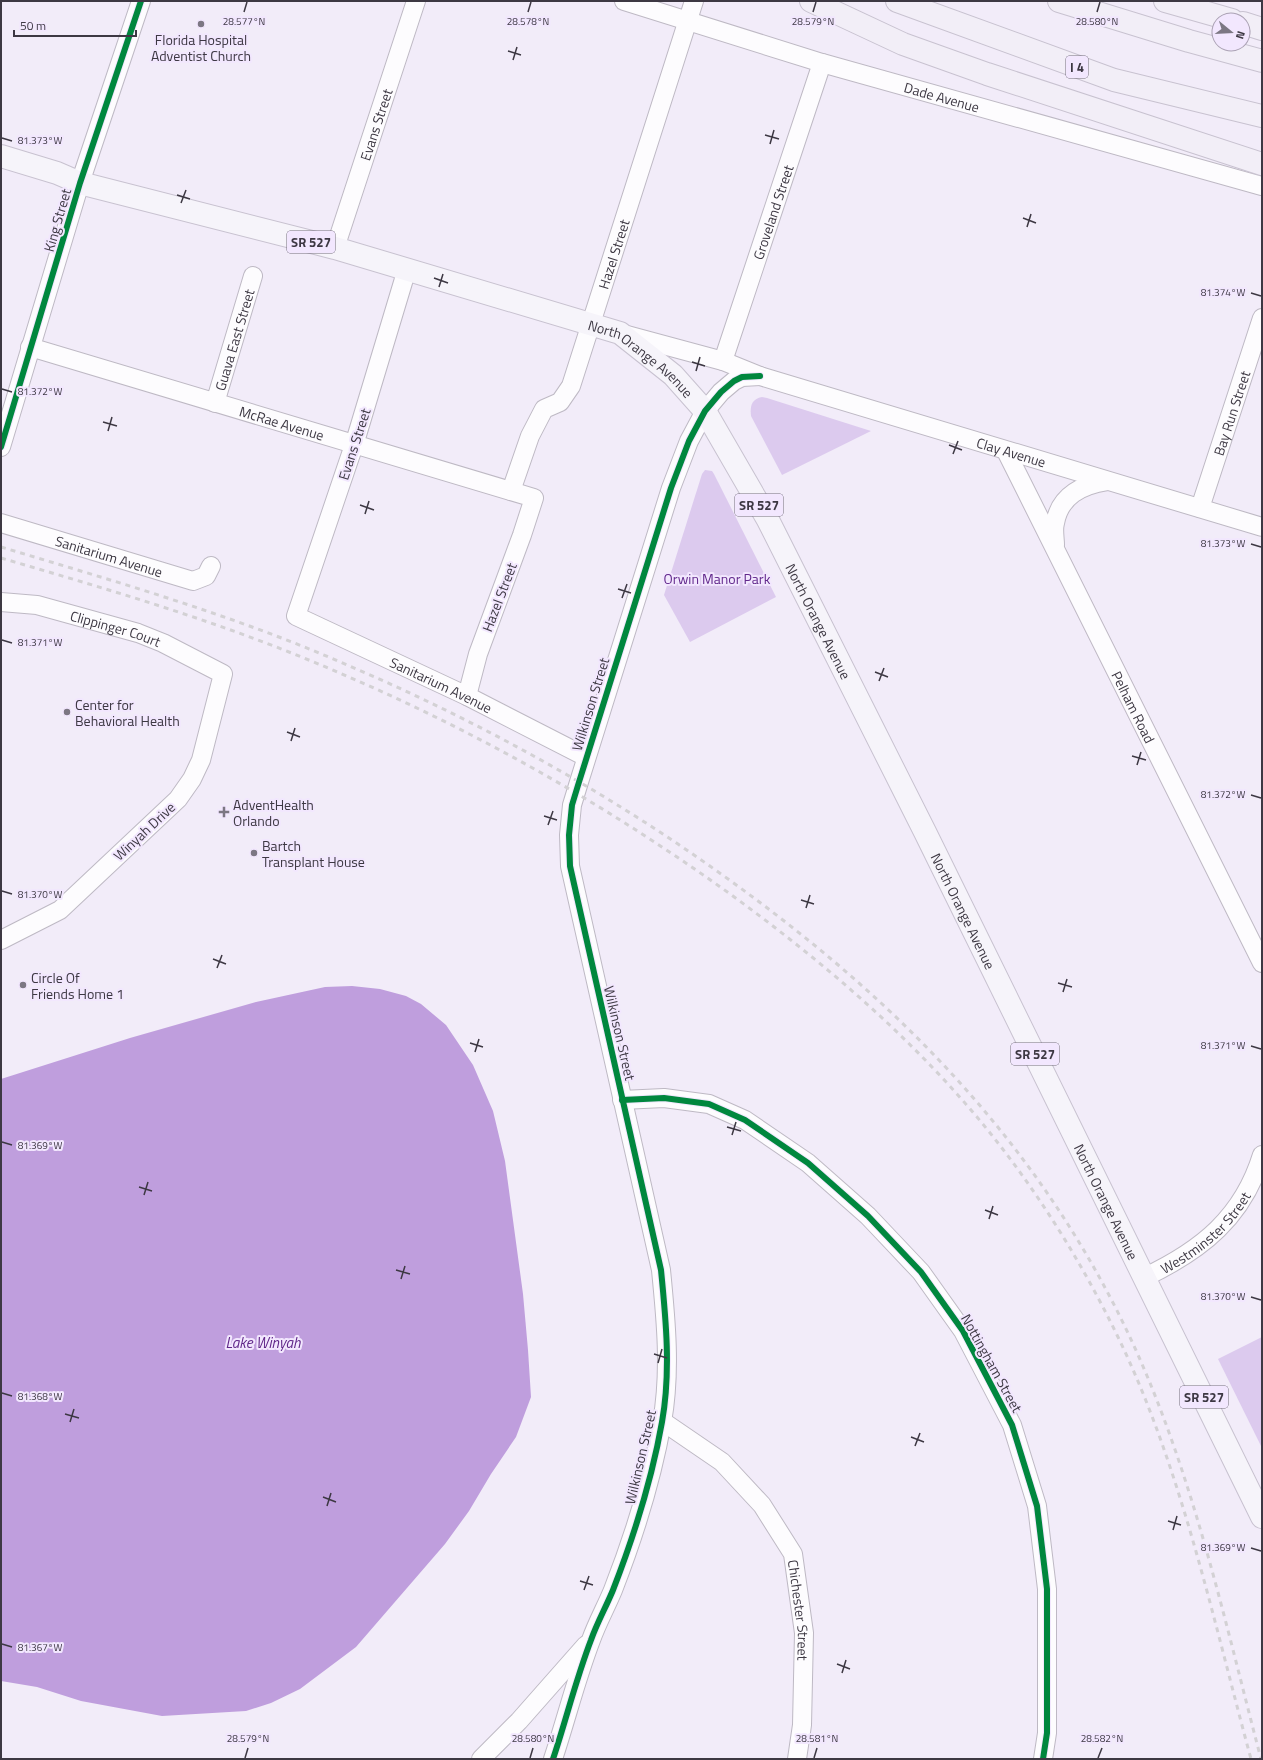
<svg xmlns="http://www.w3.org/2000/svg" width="1263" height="1760" font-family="'Titillium Web',sans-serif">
  <rect width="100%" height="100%" fill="#f2ecf9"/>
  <!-- green -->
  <g fill="#dccaee">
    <path d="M762 397 767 398 871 431 782 475 751 416C750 407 751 399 762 397Z"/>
    <path d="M705 470 712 471 714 474 776 597 690 642 664 595 702 474Z"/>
    <path d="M1262 1337V1448L1218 1359Z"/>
  </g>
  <!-- water -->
  <path fill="#bf9edd" d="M352 986 380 989 406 996 421 1004 446 1025 473 1065 493 1111 505 1161 523 1294 528 1350 531 1397 516 1437 491 1474 469 1511 445 1544 356 1647 300 1689 271 1703 246 1711 162 1716 81 1701 37 1687 1 1681V1079L130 1038 256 1002 325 987Z"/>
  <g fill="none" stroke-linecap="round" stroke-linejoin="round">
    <defs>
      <g id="minor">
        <path id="s1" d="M624 1 822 63 1262 186"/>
        <path id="s2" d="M335 248 416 1"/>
        <path id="s3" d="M407 269 354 445 296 616 467 696 586 757"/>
        <path id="s4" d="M623 334 723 361 760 376 1262 527"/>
        <path id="s5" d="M30 347 534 498 522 535 478 654 467 696"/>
        <path id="s6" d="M723 361 822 63"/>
        <path id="s7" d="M215 403 253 276"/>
        <path d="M1 447 80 183 141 1"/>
        <path id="s8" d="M1006 451 1262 963"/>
        <path id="s9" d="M511 491 530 436 544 409 560 402 571 386 694 1"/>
        <path id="s10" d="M1200 508 1262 318"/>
        <path id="s11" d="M1 523 193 581 206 576 211 566"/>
        <path d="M1055 545C1055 538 1053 530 1055 523 1060 496 1081 485 1107 481"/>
        <path id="s12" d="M1 602 37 605 138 633 163 643 223 674 201 760 192 779 178 799 60 910 1 940"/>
        <path d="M622 1100 664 1098 709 1104 745 1120 808 1163 868 1216 921 1272 963 1331 1012 1425 1037 1506 1047 1589V1733L1043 1759"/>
        <path id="s13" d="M1145 1277C1202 1250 1243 1217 1262 1155"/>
        <path id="s14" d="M662 1421 722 1462 762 1505 793 1554 804 1633 802 1725 797 1759"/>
        <path d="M481 1759 519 1721 586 1645"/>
        <path d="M553 1759C566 1720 576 1679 591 1640 597 1623 606 1607 613 1590 634 1536 652 1479 662 1422 671 1372 666 1320 661 1270L570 866 569 835 572 805 579 782 671 488 689 441 705 411 721 392 734 381 742 377 760 376"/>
      </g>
      <g id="major">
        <path id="s15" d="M1 156 57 173 80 183 335 248 620 333 673 375 705 411 768 520 925 832 1262 1517"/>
      </g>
      <g id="highway">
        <path d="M811 1 903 44 987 74 1262 164"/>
        <path d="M897 1 1114 80 1262 116"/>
        <path d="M1059 1 1189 41 1262 61"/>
        <path d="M1165 1 1232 20"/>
        <path d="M1243 23 1262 29"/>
      </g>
    </defs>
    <!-- minor casing -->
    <use href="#minor" stroke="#beb9c4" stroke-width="20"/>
    <!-- major casing -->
    <use href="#major" stroke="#c8c2d0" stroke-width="24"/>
    <!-- highway casing -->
    <use href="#highway" stroke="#c8c2d0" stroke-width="24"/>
    <!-- minor -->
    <use href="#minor" stroke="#fdfcfe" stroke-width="18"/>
    <!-- major -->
    <use href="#major" stroke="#f6f4fa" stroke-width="22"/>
    <!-- highway -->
    <use href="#highway" stroke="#f2eef7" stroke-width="22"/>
    <!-- rail -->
    <g stroke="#d3d1d4" stroke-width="3" stroke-dasharray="5 5" stroke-linecap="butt">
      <path d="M1 547C114 581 229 614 338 661 470 717 597 786 714 869 878 985 1016 1118 1110 1297 1186 1441 1220 1603 1261 1759"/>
      <path d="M1 558C90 584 179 610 266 643 435 708 591 793 737 899 824 963 907 1034 977 1117 1033 1184 1079 1257 1117 1335 1181 1466 1213 1619 1251 1759"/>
    </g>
    <defs>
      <g id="cycleway">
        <path d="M1 447 80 183 141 1"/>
        <path d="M622 1100 664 1098 709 1104 745 1120 808 1163 868 1216 921 1272 963 1331 1012 1425 1037 1506 1047 1589V1733L1043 1759"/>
        <path d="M553 1759C566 1720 576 1679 591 1640 597 1623 606 1607 613 1590 634 1536 652 1479 662 1422 671 1372 666 1320 661 1270L570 866 569 835 572 805 579 782 671 488 689 441 705 411 721 392 734 381 742 377 760 376"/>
      </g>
    </defs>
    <!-- cycleway casing -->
    <use href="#cycleway" stroke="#f2e7fe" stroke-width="8"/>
    <!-- cycleway -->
    <use href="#cycleway" stroke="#00873e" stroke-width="6"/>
  </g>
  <!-- ticks -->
  <path fill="none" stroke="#3d3843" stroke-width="1.5" d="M244 12 247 2M528 12 531 2M813 12 816 2M1097 12 1100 2M508 51 521 55M513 60 517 47M765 135 779 139M2 138 12 141M770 144 774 130M177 195 190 199M181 203 186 190M1023 218 1036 223M1027 227 1031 214M434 278 448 283M439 287 443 274M1251 293 1261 296M692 362 705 366M696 371 700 357M2 389 12 392M103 422 117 426M108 431 112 417M949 445 962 450M953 454 958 441M360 505 374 510M365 514 369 501M1251 544 1261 547M618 589 631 593M622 598 627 584M2 640 12 643M875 672 888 677M879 681 884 668M287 732 300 737M291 741 295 728M1132 756 1146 760M1137 765 1141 752M1251 795 1261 798M544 816 557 820M548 825 553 811M2 891 12 894M801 900 814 904M806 908 810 895M213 959 226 964M217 968 222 955M1058 983 1072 987M1063 992 1067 979M470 1043 483 1047M1251 1046 1261 1049M475 1052 479 1039M727 1127 741 1131M732 1135 736 1122M2 1142 12 1145M139 1187 152 1191M144 1195 148 1182M985 1210 998 1215M989 1219 993 1206M396 1270 410 1274M401 1279 405 1266M1251 1297 1261 1300M654 1354 667 1358M658 1363 662 1349M2 1393 12 1396M65 1414 79 1418M70 1422 74 1409M911 1437 924 1442M915 1446 920 1433M323 1497 336 1502M327 1506 331 1493M1168 1521 1181 1525M1173 1530 1177 1516M1251 1548 1261 1551M580 1581 593 1585M584 1590 589 1576M2 1644 12 1647M837 1664 850 1669M842 1673 846 1660M245 1758 248 1748M530 1758 533 1748M814 1758 817 1748M1098 1758 1102 1748"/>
  <!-- markers -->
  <g fill="#7c7783" stroke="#f2e7fe" stroke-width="1.5">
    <circle cx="201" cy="24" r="4"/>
    <circle cx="67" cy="712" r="4"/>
    <path d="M222 806h4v4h4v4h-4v4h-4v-4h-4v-4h4z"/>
    <circle cx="254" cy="853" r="4"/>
    <circle cx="23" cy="985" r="4"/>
  </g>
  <g text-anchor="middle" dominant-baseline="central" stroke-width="4" stroke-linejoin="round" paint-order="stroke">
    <!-- shield labels -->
    <g fill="#f2e7fe" stroke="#736c7b" stroke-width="1">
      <rect x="1066" y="56" width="22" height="22" rx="3"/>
      <rect x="287" y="231" width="48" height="22" rx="3"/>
      <rect x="735" y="494" width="48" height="22" rx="3"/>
      <rect x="1011" y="1043" width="48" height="22" rx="3"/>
      <rect x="1180" y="1386" width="48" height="22" rx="3"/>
    </g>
    <g font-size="13" font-weight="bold" fill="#3d3843">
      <text x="1077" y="67">I 4</text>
      <text x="311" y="242">SR 527</text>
      <text x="759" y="505">SR 527</text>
      <text x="1035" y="1054">SR 527</text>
      <text x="1204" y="1397">SR 527</text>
    </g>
    <!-- poi labels -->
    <g font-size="14" fill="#3d3843" stroke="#f2e7fe" text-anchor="start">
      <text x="201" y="39" text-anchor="middle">Florida Hospital<tspan x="201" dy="16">Adventist Church</tspan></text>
      <text x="75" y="704">Center for<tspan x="75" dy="16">Behavioral Health</tspan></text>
      <text x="233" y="804">AdventHealth<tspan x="233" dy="16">Orlando</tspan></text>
      <text x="262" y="845">Bartch<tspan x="262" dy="16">Transplant House</tspan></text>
      <text x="31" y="977">Circle Of<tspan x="31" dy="16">Friends Home 1</tspan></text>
    </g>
    <!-- street labels -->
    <g font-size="14" fill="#3d3843" stroke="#f2e7fe">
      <text stroke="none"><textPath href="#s1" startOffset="332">Dade Avenue</textPath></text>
      <text stroke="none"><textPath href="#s2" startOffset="130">Evans Street</textPath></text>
      <text stroke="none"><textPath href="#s6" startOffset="157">Groveland Street</textPath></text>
      <text transform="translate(57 220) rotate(-74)">King Street</text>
      <text stroke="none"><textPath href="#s9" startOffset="264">Hazel Street</textPath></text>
      <text stroke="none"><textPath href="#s7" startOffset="66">Guava East Street</textPath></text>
      <text stroke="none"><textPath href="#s15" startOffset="675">North Orange Avenue</textPath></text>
      <text stroke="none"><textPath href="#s10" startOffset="100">Bay Run Street</textPath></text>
      <text stroke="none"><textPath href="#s5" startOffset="263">McRae Avenue</textPath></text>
      <text transform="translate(354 444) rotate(-72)">Evans Street</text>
      <text stroke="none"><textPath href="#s4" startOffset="406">Clay Avenue</textPath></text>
      <text stroke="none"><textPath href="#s11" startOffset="113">Sanitarium Avenue</textPath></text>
      <text transform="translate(499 597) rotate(-69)">Hazel Street</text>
      <text stroke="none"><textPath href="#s15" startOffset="999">North Orange Avenue</textPath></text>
      <text stroke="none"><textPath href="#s12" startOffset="118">Clippinger Court</textPath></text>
      <text stroke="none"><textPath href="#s3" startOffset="525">Sanitarium Avenue</textPath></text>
      <text transform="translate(590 704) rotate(-73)">Wilkinson Street</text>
      <text stroke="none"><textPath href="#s8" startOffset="286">Pelham Road</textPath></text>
      <text transform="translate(144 831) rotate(-43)">Winyah Drive</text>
      <text stroke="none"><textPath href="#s15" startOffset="1323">North Orange Avenue</textPath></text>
      <text transform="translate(620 1033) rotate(77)">Wilkinson Street</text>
      <text stroke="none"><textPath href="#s15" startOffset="1647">North Orange Avenue</textPath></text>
      <text stroke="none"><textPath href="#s13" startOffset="76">Westminster Street</textPath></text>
      <text transform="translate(992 1363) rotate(61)">Nottingham Street</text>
      <text transform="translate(640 1457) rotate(-77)">Wilkinson Street</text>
      <text stroke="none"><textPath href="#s14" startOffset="246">Chichester Street</textPath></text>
    </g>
    <!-- park labels -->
    <g font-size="14" fill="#61278b" stroke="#f2e7fe">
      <text x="717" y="578">Orwin Manor Park</text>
    </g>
    <!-- water labels -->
    <g font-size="15" font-style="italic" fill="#5f2588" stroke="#f2e7fe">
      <text x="263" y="1342">Lake Winyah</text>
    </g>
  </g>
  <g font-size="10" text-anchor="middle" fill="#3d3843" stroke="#f2e7fe" stroke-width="4" stroke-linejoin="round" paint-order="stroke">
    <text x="244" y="25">28.577°N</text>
    <text x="528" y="25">28.578°N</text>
    <text x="813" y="25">28.579°N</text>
    <text x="1097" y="25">28.580°N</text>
    <text x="40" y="144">81.373°W</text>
    <text x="1223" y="296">81.374°W</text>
    <text x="40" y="395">81.372°W</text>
    <text x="1223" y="547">81.373°W</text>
    <text x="40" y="646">81.371°W</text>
    <text x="1223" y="798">81.372°W</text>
    <text x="40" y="898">81.370°W</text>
    <text x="1223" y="1049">81.371°W</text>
    <text x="40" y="1149">81.369°W</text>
    <text x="1223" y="1300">81.370°W</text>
    <text x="40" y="1400">81.368°W</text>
    <text x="1223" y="1551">81.369°W</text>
    <text x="40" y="1651">81.367°W</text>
    <text x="248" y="1742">28.579°N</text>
    <text x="533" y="1742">28.580°N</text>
    <text x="817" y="1742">28.581°N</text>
    <text x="1102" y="1742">28.582°N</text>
  </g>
  <!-- border -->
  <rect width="1263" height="1760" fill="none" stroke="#3d3843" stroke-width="4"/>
  <!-- north arrow -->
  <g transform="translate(1231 32) rotate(108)"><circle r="19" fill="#f2e7fe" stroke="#aaa1b3"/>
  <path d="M0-3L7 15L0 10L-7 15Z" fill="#7c7783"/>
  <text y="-6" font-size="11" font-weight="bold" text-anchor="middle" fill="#3d3843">N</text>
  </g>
  <!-- scale -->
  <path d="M14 30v6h122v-6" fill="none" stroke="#3d3843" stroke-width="2"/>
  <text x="20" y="30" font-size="12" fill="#3d3843" stroke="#f2e7fe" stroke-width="3" paint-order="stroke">50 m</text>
</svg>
